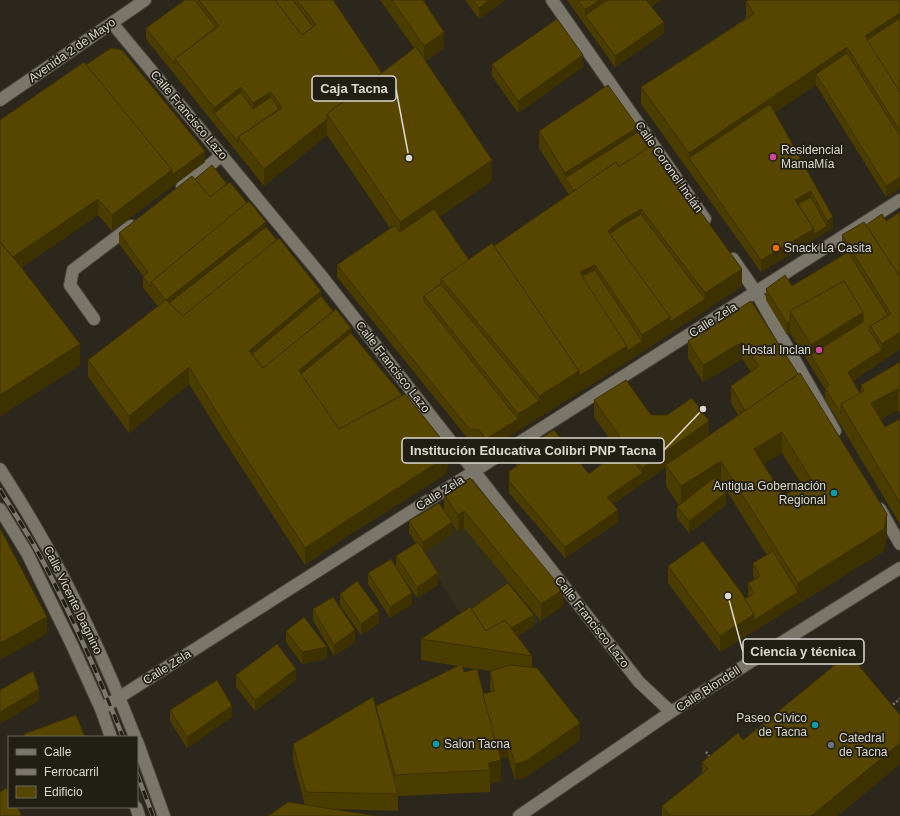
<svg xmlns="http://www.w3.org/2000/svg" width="900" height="816" font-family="Helvetica,sans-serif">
  <rect width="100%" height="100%" fill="#2b271c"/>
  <!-- built -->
  <path fill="#342e1d" d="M470 494 563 606 534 626 505 642 470 628 409 533Z"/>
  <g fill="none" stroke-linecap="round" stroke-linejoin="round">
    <defs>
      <g id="minor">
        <path d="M552 0 705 219"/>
        <path d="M112 23 320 274 639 682 671 712"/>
        <path d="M0 100 145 0"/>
        <path d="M182 187 222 155"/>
        <path d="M733 259 756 292 835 431"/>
        <path d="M94 319 70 285 73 270 131 226"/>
        <path d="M0 469C12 488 24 507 35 526 74 593 107 665 135 737"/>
        <path d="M0 509 27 553 72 645 101 709 111 737"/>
        <path d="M880 509 900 544"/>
        <path d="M101 709 900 200"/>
        <path d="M137 741 164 816"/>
        <path d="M136 807 139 816"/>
        <path d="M519 816 671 712 900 568"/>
      </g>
    </defs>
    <!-- minor casing -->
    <use href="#minor" stroke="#47443b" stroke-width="14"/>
    <!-- path -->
    <g stroke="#7b776e" stroke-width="2.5" stroke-dasharray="2 2" stroke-linecap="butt">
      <path d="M890 707 900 699"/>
      <path d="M706 752 711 758"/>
    </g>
    <!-- minor -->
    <use href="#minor" stroke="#7a7669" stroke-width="12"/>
    <defs>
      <g id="rail">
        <path d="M0 490C12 509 24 528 35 547 69 608 97 672 123 737"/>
        <path d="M137 774 153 816"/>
      </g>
    </defs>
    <!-- rail casing -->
    <use href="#rail" stroke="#7c786f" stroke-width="4.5"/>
    <!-- rail -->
    <use href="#rail" stroke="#211e13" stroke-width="3" stroke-dasharray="9" stroke-linecap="butt"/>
  </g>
  <!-- wall -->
  <g fill="#4b3c00" fill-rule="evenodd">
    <path d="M185 0H333L382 73 414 48 380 0H423L444 48 425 62 492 181 439 217 469 260 494 246 569 195 539 148V131L638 132 742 286 627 362 486 451 479 441 469 440 337 277V265L390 228 327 135 264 186 146 39V28Z"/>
    <path d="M465 0H505L479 19Z"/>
    <path d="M567 0H661L651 7 664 33 615 67Z"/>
    <path d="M900 0V188L886 197 816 85 775 112 833 228 761 272 641 104V87L746 18V1Z"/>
    <path d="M492 64 583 67 518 113 492 76Z"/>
    <path d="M86 65 205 162 112 231 98 215 22 267 80 365 0 416V120Z"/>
    <path d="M195 179 227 184 266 227 351 333 448 464 446 474 343 539 305 565 227 445 189 384 129 433 88 377V360L158 306 143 288V276L119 244V233Z"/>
    <path d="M866 225 900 349 853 381 860 394 861 393V385L900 362V414L898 410 881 419 885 427 900 419V524L825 399V389L790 333 787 335 766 300V289L792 286 843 255 842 252V235Z"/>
    <path d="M751 301 887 535 884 551 720 652 668 583V566L745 599 749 596 748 595V583L755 579 753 575V563L767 555 721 482 718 483 726 505 689 533 677 518V507L679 505 666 486V467L613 504 618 522 565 558 509 493V481L516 467 515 455 589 474 618 451 594 417V400L651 415 709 436 738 415 731 403V386L751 372 742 359 703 382 688 358V341ZM782 453 802 485 783 496 764 464Z"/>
    <path d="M470 478 563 606 541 621 464 528 458 532 452 523V534L424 552 438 585 417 598 396 567V556L416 543 409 533V521L444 511V494Z"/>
    <path d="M368 573 412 604 390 618 368 584Z"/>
    <path d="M340 594 379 623 361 635 340 605Z"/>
    <path d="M313 609 355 642 334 656 313 620Z"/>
    <path d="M471 609 534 626 517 636 532 656V667L580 740 526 777 515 780 508 757 500 759 501 781 490 784V792L398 796V811L331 809 305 805 293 760V744L376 710V706L458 666 421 660V639ZM462 667 490 671V687L491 692 483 694 464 672Z"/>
    <path d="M286 631 327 659 302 664 286 642Z"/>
    <path d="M846 650 900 764 837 816H662V806L702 774V762L743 740 832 667V661Z"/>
    <path d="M236 675 296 680 255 711 236 687Z"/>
    <path d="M170 710 232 717 187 748 170 721Z"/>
  </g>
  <!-- shaded-wall -->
  <g fill="#3d3100">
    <path d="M489 0H505L479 19V8Z"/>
    <path d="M600 0H626L585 15V10Z"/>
    <path d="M645 0H661L645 11Z"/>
    <path d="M900 13V30L870 49 865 36Z"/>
    <path d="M664 22V33L615 67V56Z"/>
    <path d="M444 32V48L424 62V46Z"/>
    <path d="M847 47V64L816 74V85L694 166 689 158V153Z"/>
    <path d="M583 55V67L518 113V101Z"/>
    <path d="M241 87V104L214 113V124V108Z"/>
    <path d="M271 92V109L253 120V103Z"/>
    <path d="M327 119V135L264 186V169Z"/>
    <path d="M638 127V144L565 178V173Z"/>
    <path d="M205 151V162L112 231V215L172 170Z"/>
    <path d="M492 160V181L400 244V222Z"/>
    <path d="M900 177V188L886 197V186Z"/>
    <path d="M811 191V202L798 210 795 200Z"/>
    <path d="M98 199V215L11 275V258Z"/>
    <path d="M641 209V225L613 244 608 231 619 222Z"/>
    <path d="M833 217V228L761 272V260L814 229 827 226V221Z"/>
    <path d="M266 222V238L173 311 166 300Z"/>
    <path d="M595 265V281L585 286 580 272Z"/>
    <path d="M742 269V286L627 362 579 392V376L627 346 642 341V335L670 317 705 299V293Z"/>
    <path d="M321 291V308L255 363 249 351Z"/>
    <path d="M863 312V333L811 355V345Z"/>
    <path d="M790 322V333L787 335V323Z"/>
    <path d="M351 328V345L304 383 299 370Z"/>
    <path d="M900 332V349L848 384V372L882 350V344Z"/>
    <path d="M742 342V359L703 382V365Z"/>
    <path d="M80 344V365L0 416V395Z"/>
    <path d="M189 367V384L129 433V416Z"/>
    <path d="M579 371V392L486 451V439L518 419V414L539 401V396Z"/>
    <path d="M898 389V410L871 424V403Z"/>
    <path d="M709 421V438L666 465V467L607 508V497L642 473V468Z"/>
    <path d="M782 432V453L754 470V449Z"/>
    <path d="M448 447V464L446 474 343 539 305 565V548Z"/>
    <path d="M721 461V482L681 507V486Z"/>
    <path d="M726 493V505L689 533V521Z"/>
    <path d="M618 510V522L565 558V547Z"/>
    <path d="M464 511V528L458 532V515Z"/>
    <path d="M887 514V535L884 551 720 652V636L754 614 798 592V583Z"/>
    <path d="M452 522V534L423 553V542Z"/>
    <path d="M438 573V585L417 598V587Z"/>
    <path d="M563 590V606L541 621V604Z"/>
    <path d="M412 593V604L390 618V607Z"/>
    <path d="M379 611V623L361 635V624Z"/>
    <path d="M534 615V626L491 650 486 641Z"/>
    <path d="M47 617V634L0 660V643Z"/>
    <path d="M355 630V642L334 656V645Z"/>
    <path d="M327 647V659L302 664V652Z"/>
    <path d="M296 669V680L255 711V700Z"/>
    <path d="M39 689V701L0 724V712Z"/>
    <path d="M232 706V717L187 748V737Z"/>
    <path d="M580 723V740L526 777 515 780V764Z"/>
    <path d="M508 740V757L495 760V743Z"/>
    <path d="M900 743V764L837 816H811Z"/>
    <path d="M501 760V781L490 784V770L488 763Z"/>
  </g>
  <!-- building -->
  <g fill="#574600" stroke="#3d3100" fill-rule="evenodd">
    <path d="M185 0H195L216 27 175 59V64L146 28Z"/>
    <path d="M199 0H275L302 35 316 25 297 0H333L382 73 327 114V119L264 169 238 137 282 108 271 92 253 103 241 87 214 108 175 59 219 26Z"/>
    <path d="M275 0H293L313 27 302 35Z"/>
    <path d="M392 0H423L444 32 424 46Z"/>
    <path d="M473 0H489L479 8Z"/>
    <path d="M578 0H600L585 10Z"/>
    <path d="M608 0H646L664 22 615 56 585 15Z"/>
    <path d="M748 0H900V13L865 36 900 92V131L847 47 689 153 641 87 754 14 746 1Z"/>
    <path d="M900 18V92L867 40Z"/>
    <path d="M557 19 583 55 518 101 492 64Z"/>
    <path d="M416 47 492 160 400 222 327 114Z"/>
    <path d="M111 48 122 50 205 151 172 175V170L86 65Z"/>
    <path d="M847 53 900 136V177L886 186 816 74Z"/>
    <path d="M84 62 172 170 112 215 98 199 13 257 0 242V120Z"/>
    <path d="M608 85 638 127 565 173 539 131Z"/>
    <path d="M241 92 253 109 271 97 279 109 238 137V142L214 113Z"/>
    <path d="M770 104 833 217 827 221 811 191 795 200 814 229 761 260 689 158Z"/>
    <path d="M638 132 649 147 619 167 616 162 574 191 565 178Z"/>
    <path d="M652 145 742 269 705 293 641 209 619 222 608 231 670 317 642 335 595 265 580 272 627 346 579 376V371L494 246 616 162 619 167Z"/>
    <path d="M212 165 227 184 210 197 195 179Z"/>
    <path d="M192 176 210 197 230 182 247 203 151 282V287L143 276 148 272 119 233Z"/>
    <path d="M811 197 827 226 814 234V229L798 204Z"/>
    <path d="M249 201 266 222 166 300 151 282Z"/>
    <path d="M434 209 469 260 441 279V284L424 296V301L518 419 486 439 479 430 469 429 337 265 395 225 400 232Z"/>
    <path d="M900 212V277L866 225 882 214 886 221Z"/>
    <path d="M641 214 705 299 670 322V317L610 234 619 227Z"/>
    <path d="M864 222 900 277V332L882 344 870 326 891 314 842 235Z"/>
    <path d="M266 227 277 240 183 316 169 303Z"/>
    <path d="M279 238 321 291 249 351 263 368 336 309 351 328 299 370 339 429 405 394 448 447 446 457 343 523 305 548 227 429 189 367 129 416 88 360 166 300 183 316Z"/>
    <path d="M0 242 17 262 80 344 0 395Z"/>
    <path d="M492 243 579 371 539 396 441 279Z"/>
    <path d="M848 252 888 315 870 326V331L882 350 848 372 860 394 841 404V414L825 388 829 385 811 355 863 322V312L844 281 790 311V322L787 323 766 289 785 275 792 286Z"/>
    <path d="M595 270 642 341 627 351V346L582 276Z"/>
    <path d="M844 281 863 312 811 345 790 311Z"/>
    <path d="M441 284 539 401 518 414 424 296Z"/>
    <path d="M321 296 333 311 263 368 252 354Z"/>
    <path d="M751 301 798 374 745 411 731 386 759 366 742 342 703 365 688 341Z"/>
    <path d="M351 333 402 395 339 429 301 374Z"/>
    <path d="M900 362V392L898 389 871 403 885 427 900 419V503L841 404 864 391 861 385Z"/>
    <path d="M800 373 887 514 884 529 798 583 721 461 681 486 666 465ZM782 432 811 479 783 496 754 449Z"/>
    <path d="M626 380 651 415H667L692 398 709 421 642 468 594 400Z"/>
    <path d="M554 430 589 474 624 446 642 473 607 497 618 510 565 547 509 481V471L522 463 515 455Z"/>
    <path d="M470 478 563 590 541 604 464 511 458 515 444 494Z"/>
    <path d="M714 478 726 493 689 521 677 507Z"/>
    <path d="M439 503 452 522 423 542 409 521Z"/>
    <path d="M0 528 47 617 0 643Z"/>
    <path d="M703 541 743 595 754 614 720 636 668 566Z"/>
    <path d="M418 542 438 573 417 587 396 556Z"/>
    <path d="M773 551 798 592 754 620V614L745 599 754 593 748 583 760 576 753 563Z"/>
    <path d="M391 559 412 593 390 607 368 573Z"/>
    <path d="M357 581 379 611 361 624 340 594Z"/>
    <path d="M508 583 534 615 511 628 505 620 486 631 471 609Z"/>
    <path d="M333 597 355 630 334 645 313 609Z"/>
    <path d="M470 607 486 631 505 620 532 656 421 639Z"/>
    <path d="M304 617 327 647 302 652 286 631Z"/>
    <path d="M277 644 296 669 255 700 236 675Z"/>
    <path d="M846 650 900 715V743L811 816H670L662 806 708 769 702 762 738 733 743 740 835 665 832 661Z"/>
    <path d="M462 664 464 672 477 669 501 760 488 763 490 770 395 775 376 706Z"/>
    <path d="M511 665 537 668 580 723 526 761 515 764 508 740 496 743 483 694 495 691 490 671Z"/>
    <path d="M33 671 39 689 0 712V690Z"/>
    <path d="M217 680 232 706 187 737 170 710Z"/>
    <path d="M373 697 398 794 306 792 293 744Z"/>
    <path d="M76 715 85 737H25L24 734Z"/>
    <path d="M6 788 9 793V807H17L22 816H0V792Z"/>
    <path d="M288 802 377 816H268Z"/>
  </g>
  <!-- markers -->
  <g fill="#d1479c" stroke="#211e13" stroke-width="1.5">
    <circle cx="773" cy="157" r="4"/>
    <circle cx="819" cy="350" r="4"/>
  </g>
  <circle fill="#e8710a" stroke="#211e13" stroke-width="1.5" cx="776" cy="248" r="4"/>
  <g fill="#0f9aa8" stroke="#211e13" stroke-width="1.5">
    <circle cx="834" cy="493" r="4"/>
    <circle cx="815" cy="725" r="4"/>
    <circle cx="436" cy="744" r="4"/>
  </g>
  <circle fill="#6b7280" stroke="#211e13" stroke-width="1.5" cx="831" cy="745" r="4"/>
  <g text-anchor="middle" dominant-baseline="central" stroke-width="3.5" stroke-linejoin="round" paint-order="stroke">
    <!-- street labels -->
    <g font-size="12" fill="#dcd9d2" stroke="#211e13">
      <text transform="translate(72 50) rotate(-35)">Avenida 2 de Mayo</text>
      <text transform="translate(189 115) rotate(50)">Calle Francisco Lazo</text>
      <text transform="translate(669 167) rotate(55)">Calle Coronel Inclán</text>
      <text transform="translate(713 320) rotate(-32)">Calle Zela</text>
      <text transform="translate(393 367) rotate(52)">Calle Francisco Lazo</text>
      <text transform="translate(440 493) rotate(-32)">Calle Zela</text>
      <text transform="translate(73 600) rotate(64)">Calle Vicente Dagnino</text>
      <text transform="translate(592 622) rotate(52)">Calle Francisco Lazo</text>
      <text transform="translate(167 667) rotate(-32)">Calle Zela</text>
      <text transform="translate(708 689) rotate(-33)">Calle Blondell</text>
    </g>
    <!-- poi labels -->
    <g font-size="12" fill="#dcd9d2" stroke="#211e13" text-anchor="start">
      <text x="781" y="150">Residencial<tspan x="781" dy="14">MamaMía</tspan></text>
      <text x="784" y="248">Snack La Casita</text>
      <text x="811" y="350" text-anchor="end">Hostal Inclan</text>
      <text x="826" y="486" text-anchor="end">Antigua Gobernación<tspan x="826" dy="14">Regional</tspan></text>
      <text x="807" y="718" text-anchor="end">Paseo Cívico<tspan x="807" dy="14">de Tacna</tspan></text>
      <text x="839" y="738">Catedral<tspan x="839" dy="14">de Tacna</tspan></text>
      <text x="444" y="744">Salon Tacna</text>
    </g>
  </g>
  <!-- callouts -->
  <path fill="none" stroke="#dcd9d2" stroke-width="1.5" d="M409 158L396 89M703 409L664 450M728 596L743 652"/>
  <g fill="#dcd9d2" stroke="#211e13" stroke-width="1.5">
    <circle cx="409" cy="158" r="4"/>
    <circle cx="703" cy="409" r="4"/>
    <circle cx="728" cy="596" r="4"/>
  </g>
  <g fill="#211e13" stroke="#dcd9d2" stroke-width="1.5">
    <rect x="312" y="76" width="84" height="25" rx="4"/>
    <rect x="402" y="438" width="262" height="25" rx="4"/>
    <rect x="743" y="639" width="121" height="25" rx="4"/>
  </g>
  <g font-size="13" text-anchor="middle" font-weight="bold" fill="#dcd9d2">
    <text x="354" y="93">Caja Tacna</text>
    <text x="533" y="455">Institución Educativa Colibri PNP Tacna</text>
    <text x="803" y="656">Ciencia y técnica</text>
  </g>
  <!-- legend -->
  <rect x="8" y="736" width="130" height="72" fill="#211e13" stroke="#6c695f"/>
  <rect x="16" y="749" width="20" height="6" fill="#7a7669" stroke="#6c695f"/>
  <text x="44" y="756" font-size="12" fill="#dcd9d2">Calle</text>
  <rect x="16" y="769" width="20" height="6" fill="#7c786f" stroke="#6c695f"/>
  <text x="44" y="776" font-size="12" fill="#dcd9d2">Ferrocarril</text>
  <rect x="16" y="786" width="20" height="12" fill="#574600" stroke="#6c695f"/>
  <text x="44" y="796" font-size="12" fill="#dcd9d2">Edificio</text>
</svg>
